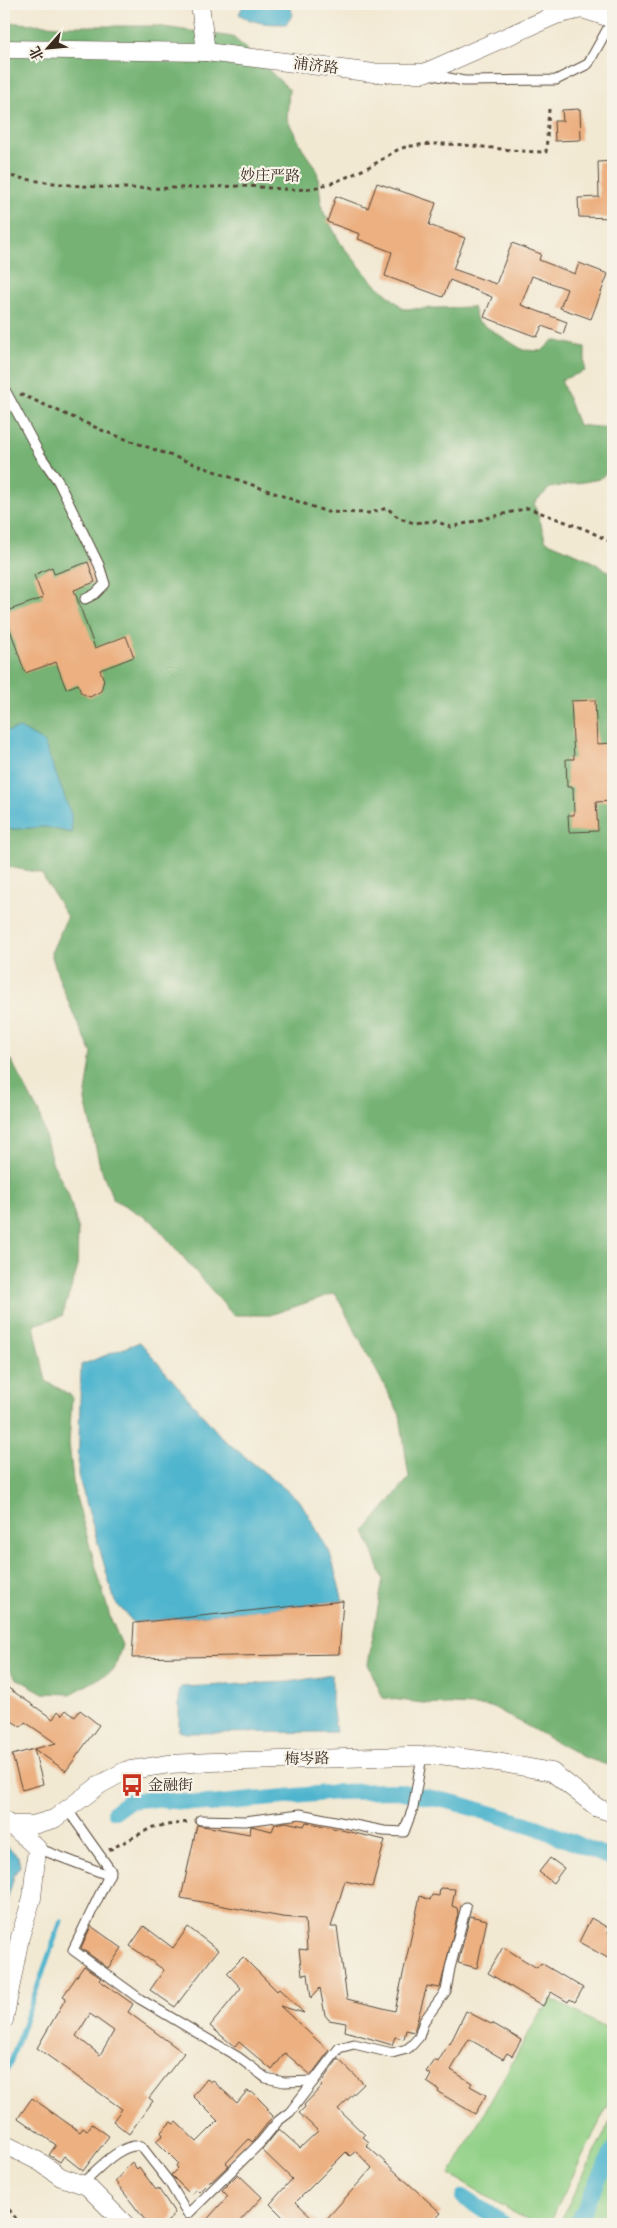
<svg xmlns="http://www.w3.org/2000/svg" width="617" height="2228" font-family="'IM FELL Double Pica','Noto Serif SC',serif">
  <rect width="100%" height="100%" fill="#f7f3e8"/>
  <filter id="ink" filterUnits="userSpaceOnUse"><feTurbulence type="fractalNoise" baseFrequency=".02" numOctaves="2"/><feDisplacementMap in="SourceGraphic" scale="10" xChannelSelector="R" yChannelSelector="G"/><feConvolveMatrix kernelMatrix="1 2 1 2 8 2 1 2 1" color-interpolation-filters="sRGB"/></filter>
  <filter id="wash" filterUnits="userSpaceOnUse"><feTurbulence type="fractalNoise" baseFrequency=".0096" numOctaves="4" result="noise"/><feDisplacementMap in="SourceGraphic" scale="20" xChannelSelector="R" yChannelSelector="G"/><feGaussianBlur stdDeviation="1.12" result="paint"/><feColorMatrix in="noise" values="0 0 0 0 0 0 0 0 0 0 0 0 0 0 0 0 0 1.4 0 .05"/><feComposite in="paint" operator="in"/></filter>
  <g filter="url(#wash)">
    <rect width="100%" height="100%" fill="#f2e9d3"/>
    <!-- green -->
    <g fill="#91d086" stroke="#667d52">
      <path d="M551 1999 613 2032V2095L549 2224H533L450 2174 542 2009 545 2010Z"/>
      <path d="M613 2116V2224H559Z"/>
    </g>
    <!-- forest -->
    <g fill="#74b273" stroke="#586e48">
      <path d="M4 22 61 26H156L233 37 289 89 287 119 305 153 317 170 322 209 341 244 372 281 404 309 473 307 477 321 523 350 542 351 553 340 585 347V371L561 380 578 425 607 428 613 448V466L600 479 550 488 534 503 546 541 586 558 613 574V1767L581 1756 493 1707 431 1704 383 1698 368 1664 383 1579 365 1531 409 1478 400 1415 335 1293 270 1315H233L152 1221 113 1199 100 1166 85 1100 92 1053 75 1018 59 979 51 953 67 917 41 873 4 866Z"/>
      <path d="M4 1047 39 1113 52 1162 68 1193 78 1228 77 1270 62 1316 34 1325 46 1381 72 1396 69 1443 74 1490 110 1617 122 1645 114 1670 71 1694 43 1693 16 1678 4 1664Z"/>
    </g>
    <!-- water -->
    <g fill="#4fb5ce" stroke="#457076">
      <path d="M244 4H289L293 15 286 24C269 24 253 24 239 14Z"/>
      <path d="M20 728 44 742 71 814 72 833 45 827 4 830V732Z"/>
      <path d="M140 1342 223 1439 300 1501 330 1553 343 1601 134 1623 115 1602 78 1475 81 1365Z"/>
      <path d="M332 1675V1705L336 1732 186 1733 179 1731V1690L181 1687 289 1682Z"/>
      <path d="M4 1844 18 1856 20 1866 15 1873 4 1911Z"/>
    </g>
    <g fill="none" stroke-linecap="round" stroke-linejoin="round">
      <!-- stream -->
      <path stroke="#4fb5ce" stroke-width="5" d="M4 2080 61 1921"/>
      <!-- canal -->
      <g stroke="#4fb5ce" stroke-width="16">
        <path d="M115 1811 129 1801 148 1799 210 1804 337 1792 398 1791 456 1803 536 1827 613 1859"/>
        <path d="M463 2197 504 2224"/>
        <path d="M577 2224 613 2150"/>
      </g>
    </g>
    <g id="blocks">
      <!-- building -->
      <g fill="#ecb081" fill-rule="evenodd">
        <path d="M580 109 581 140 555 141 554 121H563L562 110Z"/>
        <path d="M613 161V218L579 217 578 198 599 197 598 162Z"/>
        <path d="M377 183 436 203 429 225 465 238 453 269 496 284 512 243 541 254 539 260 575 274 579 263 608 274 591 319 560 308 567 289 532 276 521 305 567 322 563 334 542 326 537 337 484 317 492 297 450 280 443 297 385 276 392 252 358 239 360 234 327 222 336 196 368 208Z"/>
        <path d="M88 562 95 582 74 590 95 648 126 636 134 657 100 670 104 680 101 691 90 697 81 693 78 684 66 689 56 662 25 673 4 612 43 598 34 575 52 567 54 574Z"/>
        <path d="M595 700 597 744 613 743V801L596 802 598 831 569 832 568 815H574L573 787H567L566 759H574L571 701Z"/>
        <path d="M343 1601 339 1654 132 1658 134 1623Z"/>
        <path d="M4 1685 53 1719 58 1711 62 1715 66 1710 75 1717 80 1710 99 1725 66 1771 34 1749 56 1743 25 1722 21 1727 4 1716Z"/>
        <path d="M34 1749 43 1784 22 1790 12 1755Z"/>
        <path d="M286 1822 304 1826 306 1822 385 1840 372 1887 345 1881 331 1927H337L347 1999 395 2011 420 1896 430 1900 432 1895 439 1896 440 1888 455 1889 452 1906 457 1908 458 1914 440 1988 427 1986 414 2032 406 2030 404 2039 395 2037 392 2045 345 2031 346 2023 329 2020 325 2015 320 1988 311 1998 308 1974 302 1975 299 1949 307 1950 305 1919 282 1917 181 1898 197 1825 250 1834 251 1826 272 1831 275 1824Z"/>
        <path d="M550 1858 564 1868 553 1883 539 1872Z"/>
        <path d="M470 1916 487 1920 477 1968 458 1963Z"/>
        <path d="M591 1918 610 1929 608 1933 613 1936V1961L579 1942Z"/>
        <path d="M91 1926 122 1948 108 1968 81 1948Z"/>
        <path d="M144 1926 173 1948 188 1927 218 1950 175 2007 150 1990 164 1970 130 1946Z"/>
        <path d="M503 1947 537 1968 541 1963 583 1988 575 2002 570 1999 568 2002 551 1992 543 2006 488 1973Z"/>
        <path d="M243 1957 277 1991 279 1989 304 2013 280 2006 329 2051 311 2075 285 2053 272 2070 239 2042 235 2047 210 2026 241 1988 227 1973Z"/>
        <path d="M84 1966 101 1978 99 1980 133 2004 128 2012 184 2053 149 2098 153 2101 129 2134 113 2121 122 2109 37 2048 66 1998 63 1996ZM90 2014 114 2031 100 2055 76 2036Z"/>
        <path d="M466 2011 491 2024 492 2023 521 2040 512 2056 507 2053 503 2059 469 2039 451 2070 472 2083 470 2086 486 2095 475 2114 438 2092 439 2090 427 2082 431 2075 426 2072 434 2060 438 2062 449 2043 450 2044Z"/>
        <path d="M338 2059 364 2084 338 2109 365 2135 363 2137 369 2142 366 2145 441 2213 431 2224H322L372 2168 356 2151 350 2156 346 2152 296 2202 319 2224H290L270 2204 292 2179 262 2150 279 2129 300 2148 318 2131 299 2113 305 2107 304 2105 322 2086 320 2084Z"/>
        <path d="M207 2079 211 2082 212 2080 237 2103 247 2091 253 2093 268 2108 267 2110 273 2116 255 2139 252 2142 249 2139 226 2163 229 2165 212 2181 211 2180 199 2192 196 2189 191 2195 171 2175 178 2168 176 2166 178 2163 156 2141 163 2135 161 2132 171 2122 174 2124 176 2122 197 2142 218 2121 193 2096Z"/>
        <path d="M32 2098 80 2132 83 2128 87 2131 92 2124 109 2136 83 2171 64 2156 60 2162 49 2155 56 2145 18 2118Z"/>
        <path d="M132 2162 137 2169 139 2167 156 2190 158 2188 175 2213 172 2215 173 2217 164 2224H148L115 2181Z"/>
        <path d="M238 2174 262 2197 237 2224H203L228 2196 222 2190Z"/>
      </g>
    </g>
  </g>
  <g filter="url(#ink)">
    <use href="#blocks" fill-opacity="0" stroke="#564739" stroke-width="1"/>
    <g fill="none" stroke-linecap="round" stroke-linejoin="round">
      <defs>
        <g id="lane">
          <path d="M429 74 464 81 556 80 588 64 613 19"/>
          <path d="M4 388 40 455 58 481 99 565 105 584 95 594 85 599"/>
          <path d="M67 1809 111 1871 73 1950 140 1999 238 2057 266 2078 284 2082 314 2081"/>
          <path d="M200 1820 245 1821 300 1814 384 1831 404 1832 413 1808 422 1756"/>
          <path d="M37 1848 108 1875"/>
          <path d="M80 2185C96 2172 119 2143 141 2146L169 2182 188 2214 260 2143 278 2121 290 2112 339 2048 354 2044 392 2053 407 2049 412 2045 419 2037 424 2021 446 1991 450 1968 466 1907"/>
        </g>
        <g id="street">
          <path d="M200 4 206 52"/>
          <path d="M4 49 206 52 374 73H424L556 15 582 9 613 19"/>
          <path d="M4 1821 11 1825H33L54 1819 101 1784 125 1771 169 1764 212 1762 439 1755 497 1762 552 1772 598 1808 613 1813"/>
          <path d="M4 2020 20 1937 32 1898 37 1848 11 1825"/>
          <path d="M4 2144 40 2162 61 2177 87 2186 125 2224"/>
        </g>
      </defs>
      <!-- lane casing -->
      <use href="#lane" stroke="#564739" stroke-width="11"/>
      <!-- street casing -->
      <use href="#street" stroke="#564739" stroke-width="19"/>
      <!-- path -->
      <g stroke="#564739" stroke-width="3" stroke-dasharray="4 4" stroke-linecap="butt">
        <path d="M4 175C87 192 157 189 241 186 262 186 284 191 306 189 330 186 355 174 376 163 385 158 396 149 406 147 452 138 499 152 546 152L549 109"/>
        <path d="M20 394 106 432 327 512 370 513 387 508 399 518 414 523 435 521 451 527 528 508 587 530 613 543"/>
        <path d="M109 1850 153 1827 189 1822"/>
        <path d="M4 2203 20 2224"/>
      </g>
      <!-- lane -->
      <use href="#lane" stroke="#fff" stroke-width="9"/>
      <!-- street -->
      <use href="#street" stroke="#fff" stroke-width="18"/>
    </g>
  </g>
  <!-- icons -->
  <defs>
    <symbol id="bus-bare" viewBox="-9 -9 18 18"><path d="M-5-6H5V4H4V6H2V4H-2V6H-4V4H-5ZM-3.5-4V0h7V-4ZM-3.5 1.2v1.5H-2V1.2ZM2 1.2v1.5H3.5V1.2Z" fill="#c8321e" stroke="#f7f3e8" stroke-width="2.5" paint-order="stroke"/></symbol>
  </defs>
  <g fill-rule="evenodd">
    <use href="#bus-bare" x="116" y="1769" width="32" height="32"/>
  </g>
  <g text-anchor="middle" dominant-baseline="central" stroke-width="4.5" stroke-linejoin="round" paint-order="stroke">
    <!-- street labels -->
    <g font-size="15" fill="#3b2a1e" stroke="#f7f3e8">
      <text transform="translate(316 66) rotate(7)">浦济路</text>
      <text transform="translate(270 176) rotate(1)">妙庄严路</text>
      <text transform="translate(307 1759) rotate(-1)">梅岑路</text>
    </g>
    <!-- poi labels -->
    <g font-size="15" fill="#3b2a1e" stroke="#f7f3e8" text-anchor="start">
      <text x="148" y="1785">金融街</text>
    </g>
  </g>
  <!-- margin -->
  <rect width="617" height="2228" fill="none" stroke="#f7f3e8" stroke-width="20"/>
  <!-- north arrow -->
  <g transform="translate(48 48) rotate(243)" stroke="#f7f3e8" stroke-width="4" paint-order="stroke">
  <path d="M0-4L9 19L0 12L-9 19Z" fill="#3b2a1e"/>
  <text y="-8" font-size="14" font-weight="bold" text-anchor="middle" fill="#3b2a1e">北</text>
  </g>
</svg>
